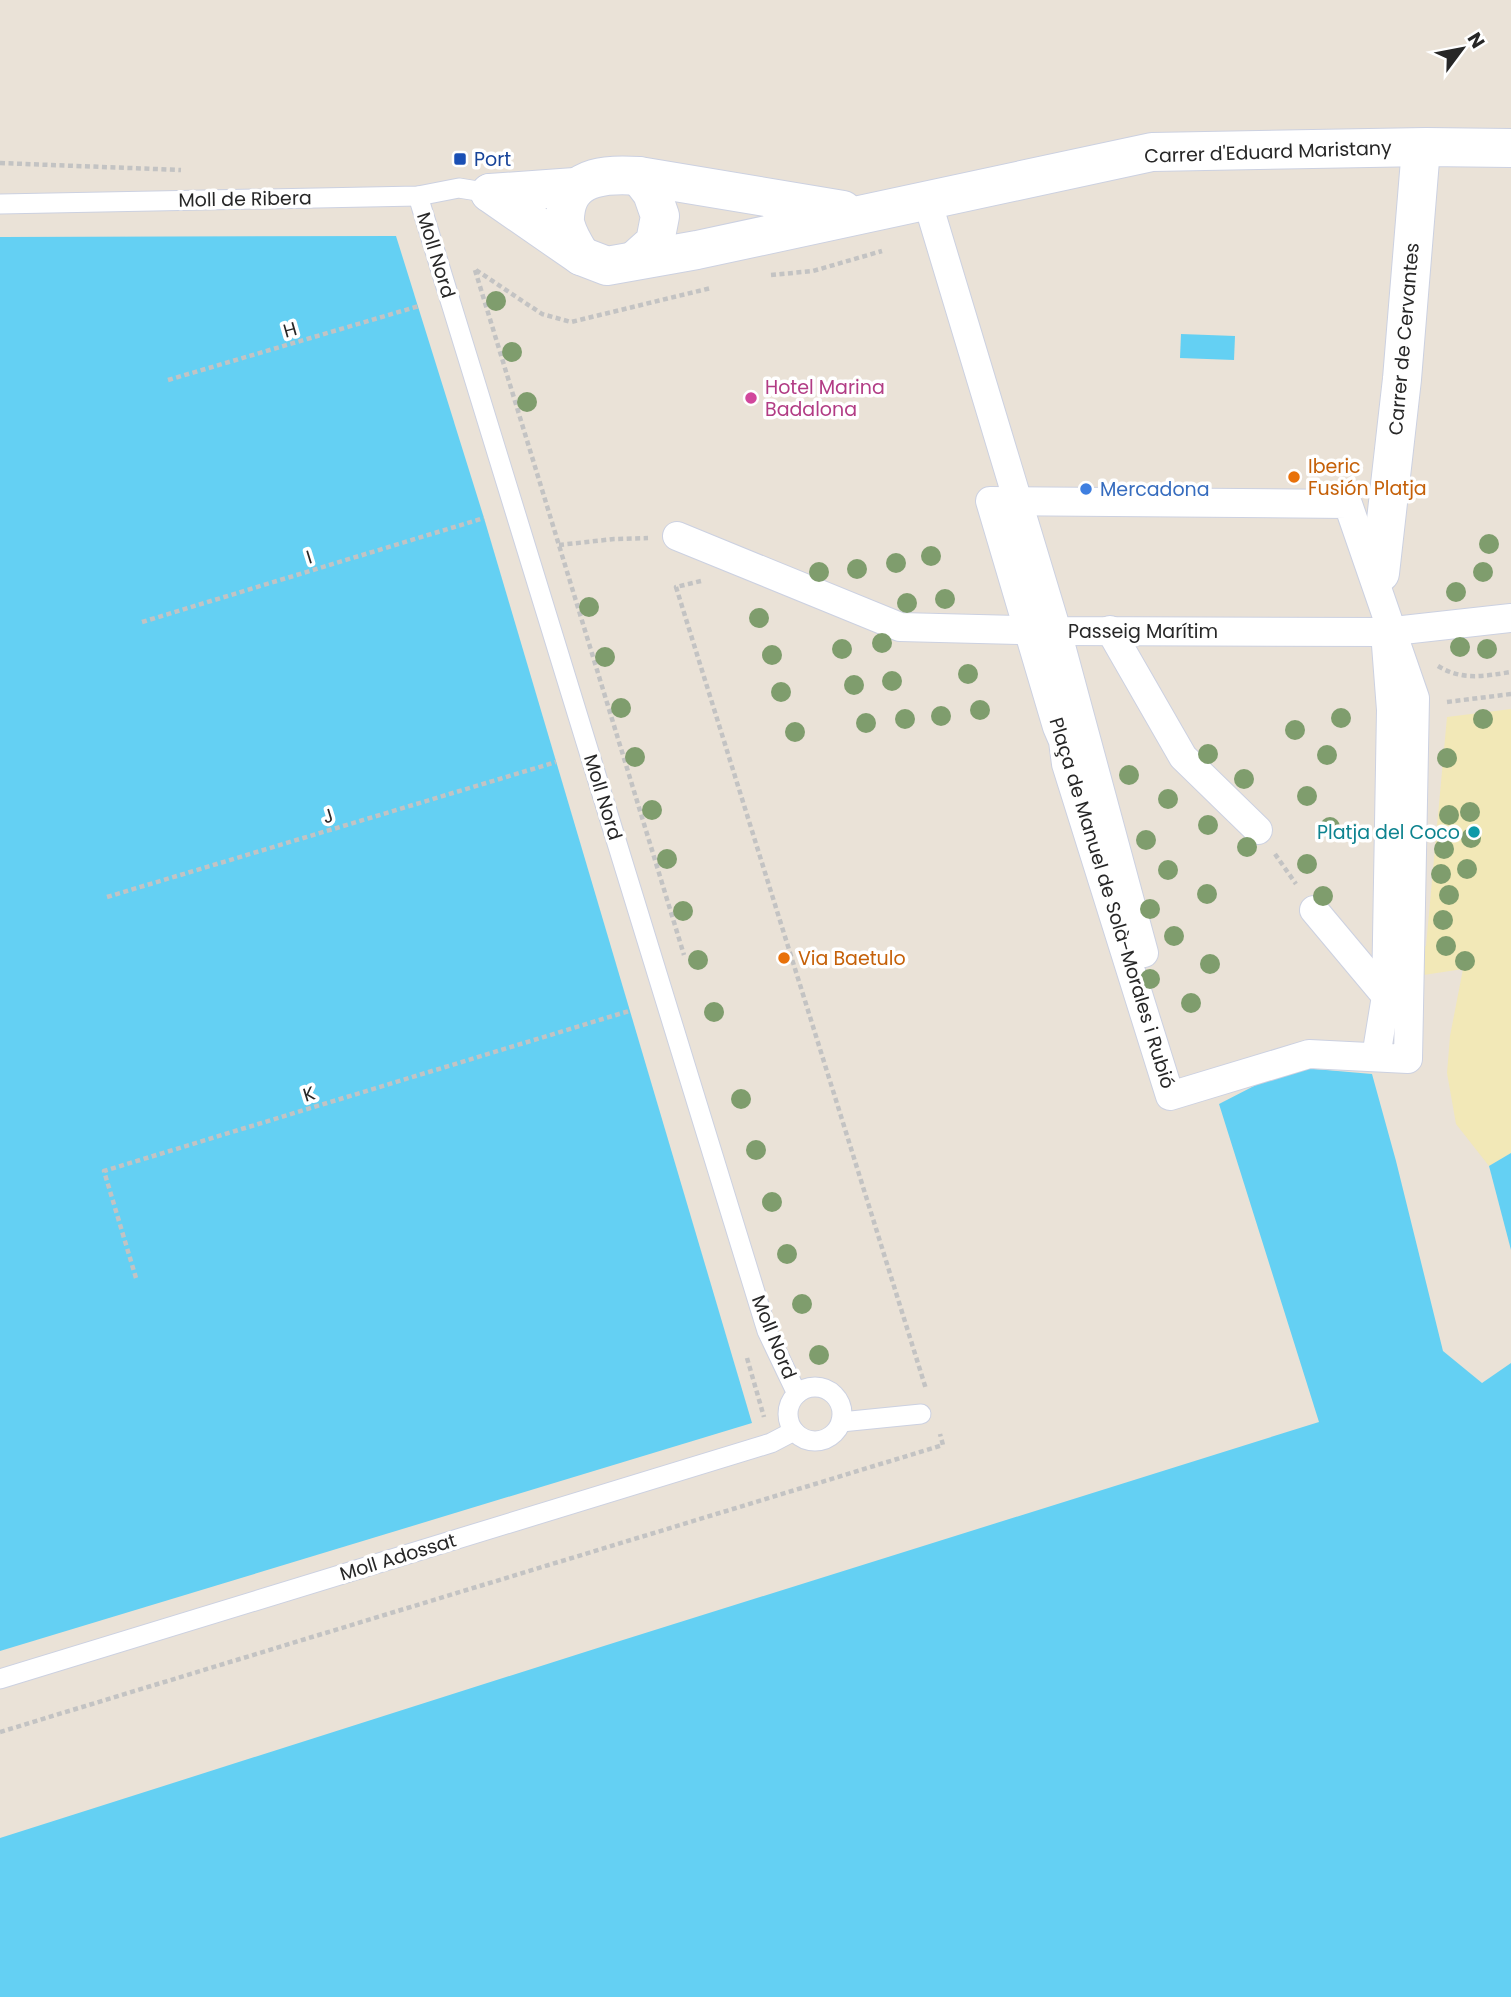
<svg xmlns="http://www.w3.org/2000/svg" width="1511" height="1997" font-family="Poppins,sans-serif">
  <rect width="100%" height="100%" fill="#eae2d7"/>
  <!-- sand -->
  <path fill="#f2e8b7" d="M1511 709V1153L1489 1166 1456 1124 1447 1073 1450 1036 1463 969 1404 978 1398 948 1426 946 1447 717Z"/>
  <!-- water -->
  <g fill="#64d0f3">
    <path d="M396 236 484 518 752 1423 0 1651V237Z"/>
    <path d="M1181 334 1235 336 1234 360 1180 358Z"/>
    <path d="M1291 1067 1372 1074 1396 1161 1443 1351 1482 1383 1511 1363V1997H0V1838L607 1645 1319 1422 1219 1104Z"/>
    <path d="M1511 1153V1250L1489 1166Z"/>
  </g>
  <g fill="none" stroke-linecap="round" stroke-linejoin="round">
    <defs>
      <g id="service">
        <path d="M418 196 767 1331 797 1394"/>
        <path d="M0 204 418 196 459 188 490 193"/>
        <circle cx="815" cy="1414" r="27"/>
        <path d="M841 1422 921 1414"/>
        <path d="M0 1679 771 1443 794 1431"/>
      </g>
      <g id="pedestrian">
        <path d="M927 200 1057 631 1385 632 1511 618"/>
        <path d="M990 501 1348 504 1415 698 1408 1059 1309 1054 1170 1096 1066 764 1063 741 1057 727Z"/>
        <path d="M677 536 900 627 1057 631 1144 953"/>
        <path d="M1110 630 1183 757 1258 830"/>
        <path d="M1314 910 1386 996"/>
        <path d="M1376 1057 1386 996 1391 710 1386 645"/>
      </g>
      <g id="minor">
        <path d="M490 193 581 256 607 266 697 250 1152 152 1426 147 1511 148"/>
        <path d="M490 193 575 187"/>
        <path d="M581 256C575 246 569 237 566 226 564 220 565 215 566 209 572 174 611 174 639 176L843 210"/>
        <path d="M635 260 655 242 660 216 652 193 639 176"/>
        <path d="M1380 573 1402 379 1421 148"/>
      </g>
    </defs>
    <!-- service casing -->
    <use href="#service" stroke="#ccd1e1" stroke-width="21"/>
    <!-- pedestrian casing -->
    <use href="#pedestrian" stroke="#ccd1e1" stroke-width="30"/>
    <!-- minor casing -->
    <use href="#minor" stroke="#ccd1e1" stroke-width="40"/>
    <!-- path -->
    <g stroke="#c3c3c3" stroke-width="4.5" stroke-dasharray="5 3.5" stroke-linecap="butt">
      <path d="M0 163 181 170"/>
      <path d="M475 270 684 955"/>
      <path d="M476 270 542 314 571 322 711 288"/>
      <path d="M771 275 813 271 882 251"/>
      <path d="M168 380 419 306"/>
      <path d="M559 545 614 539 648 538"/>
      <path d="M701 581 676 587 926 1389"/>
      <path d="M142 622 484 518"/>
      <path d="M1438 666C1462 681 1485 676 1511 672"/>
      <path d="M1447 702 1511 694"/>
      <path d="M1275 854 1296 884"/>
      <path d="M107 897 556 762"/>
      <path d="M136 1278 104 1171 629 1011"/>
      <path d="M747 1358 764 1417"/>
      <path d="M0 1732 943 1445 940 1434"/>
    </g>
    <!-- service -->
    <use href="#service" stroke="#fff" stroke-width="19"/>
    <!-- pedestrian -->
    <use href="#pedestrian" stroke="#fff" stroke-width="28"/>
    <!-- minor -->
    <use href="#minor" stroke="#fff" stroke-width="38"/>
  </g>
  <!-- trees -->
  <g fill="#7f9d6d">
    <circle cx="496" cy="301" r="10"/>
    <circle cx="512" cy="352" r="10"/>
    <circle cx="527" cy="402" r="10"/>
    <circle cx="1489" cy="544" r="10"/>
    <circle cx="931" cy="556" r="10"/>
    <circle cx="896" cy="563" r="10"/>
    <circle cx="857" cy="569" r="10"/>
    <circle cx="819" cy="572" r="10"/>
    <circle cx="1483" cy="572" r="10"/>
    <circle cx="1456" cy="592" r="10"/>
    <circle cx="945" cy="599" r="10"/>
    <circle cx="907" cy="603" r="10"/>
    <circle cx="589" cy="607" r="10"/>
    <circle cx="759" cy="618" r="10"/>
    <circle cx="882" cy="643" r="10"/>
    <circle cx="1460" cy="647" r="10"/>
    <circle cx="842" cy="649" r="10"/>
    <circle cx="1487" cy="649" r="10"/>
    <circle cx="772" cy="655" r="10"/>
    <circle cx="605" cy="657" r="10"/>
    <circle cx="968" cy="674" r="10"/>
    <circle cx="892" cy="681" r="10"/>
    <circle cx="854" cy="685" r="10"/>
    <circle cx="781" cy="692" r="10"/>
    <circle cx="621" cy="708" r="10"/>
    <circle cx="980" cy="710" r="10"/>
    <circle cx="941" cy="716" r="10"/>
    <circle cx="1341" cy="718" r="10"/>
    <circle cx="905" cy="719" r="10"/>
    <circle cx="1483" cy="719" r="10"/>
    <circle cx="866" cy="723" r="10"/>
    <circle cx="1295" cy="730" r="10"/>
    <circle cx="795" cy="732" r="10"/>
    <circle cx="1208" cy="754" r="10"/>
    <circle cx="1327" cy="755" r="10"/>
    <circle cx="635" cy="757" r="10"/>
    <circle cx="1447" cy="758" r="10"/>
    <circle cx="1129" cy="775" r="10"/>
    <circle cx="1244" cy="779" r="10"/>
    <circle cx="1307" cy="796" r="10"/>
    <circle cx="1168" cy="799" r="10"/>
    <circle cx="652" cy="810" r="10"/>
    <circle cx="1470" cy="812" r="10"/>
    <circle cx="1449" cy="815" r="10"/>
    <circle cx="1208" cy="825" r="10"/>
    <circle cx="1330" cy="827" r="10"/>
    <circle cx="1471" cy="838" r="10"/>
    <circle cx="1146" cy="840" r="10"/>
    <circle cx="1247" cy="847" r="10"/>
    <circle cx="1444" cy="849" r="10"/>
    <circle cx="667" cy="859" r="10"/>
    <circle cx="1307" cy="864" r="10"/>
    <circle cx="1467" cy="869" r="10"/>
    <circle cx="1168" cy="870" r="10"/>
    <circle cx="1441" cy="874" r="10"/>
    <circle cx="1207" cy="894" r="10"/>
    <circle cx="1449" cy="895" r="10"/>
    <circle cx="1323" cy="896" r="10"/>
    <circle cx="1150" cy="909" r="10"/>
    <circle cx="683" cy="911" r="10"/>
    <circle cx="1443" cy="920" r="10"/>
    <circle cx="1174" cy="936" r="10"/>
    <circle cx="1446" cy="946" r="10"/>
    <circle cx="698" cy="960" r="10"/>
    <circle cx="1465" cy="961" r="10"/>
    <circle cx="1210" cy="964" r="10"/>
    <circle cx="1150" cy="979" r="10"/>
    <circle cx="1191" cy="1003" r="10"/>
    <circle cx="714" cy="1012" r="10"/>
    <circle cx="741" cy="1099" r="10"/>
    <circle cx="756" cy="1150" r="10"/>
    <circle cx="772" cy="1202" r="10"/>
    <circle cx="787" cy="1254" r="10"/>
    <circle cx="802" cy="1304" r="10"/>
    <circle cx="819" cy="1355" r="10"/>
  </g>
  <!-- markers -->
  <rect fill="#1a4fb4" stroke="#fff" stroke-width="2.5" x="453" y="152" width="14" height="14" rx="3.5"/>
  <circle fill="#d1479c" stroke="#fff" stroke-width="2.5" cx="751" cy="398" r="7"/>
  <g fill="#e8710a" stroke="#fff" stroke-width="2.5">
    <circle cx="1294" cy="477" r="7"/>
    <circle cx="784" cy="958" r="7"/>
  </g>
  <circle fill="#3f7fe0" stroke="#fff" stroke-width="2.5" cx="1086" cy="489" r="7"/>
  <circle fill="#0f9aa8" stroke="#fff" stroke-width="2.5" cx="1474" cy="832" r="7"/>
  <g text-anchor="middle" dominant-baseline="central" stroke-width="7" stroke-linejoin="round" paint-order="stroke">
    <!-- street labels -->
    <g font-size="19" fill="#272727" stroke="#fff">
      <text transform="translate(1268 152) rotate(-2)">Carrer d'Eduard Maristany</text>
      <text transform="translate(245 199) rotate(-1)">Moll de Ribera</text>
      <text transform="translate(436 255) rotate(73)">Moll Nord</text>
      <text transform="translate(290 330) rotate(-16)">H</text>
      <text transform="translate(1404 339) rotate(-85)">Carrer de Cervantes</text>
      <text transform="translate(309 557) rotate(-17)">I</text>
      <text x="1143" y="631">Passeig Marítim</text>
      <text transform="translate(603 797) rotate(73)">Moll Nord</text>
      <text transform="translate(328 816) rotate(-17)">J</text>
      <text transform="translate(1112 903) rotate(73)">Plaça de Manuel de Solà-Morales i Rubió</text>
      <text transform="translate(309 1094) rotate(-17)">K</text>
      <text transform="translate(774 1337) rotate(68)">Moll Nord</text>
      <text transform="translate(398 1557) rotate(-17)">Moll Adossat</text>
    </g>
    <!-- transit labels -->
    <g font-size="19" fill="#164399" stroke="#fff" text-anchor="start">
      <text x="474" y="159">Port</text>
    </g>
    <!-- hotel labels -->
    <g font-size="19" fill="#b23c85" stroke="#fff" text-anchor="start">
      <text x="765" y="387">Hotel Marina<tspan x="765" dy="22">Badalona</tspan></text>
    </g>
    <!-- food labels -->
    <g font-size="19" fill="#c56008" stroke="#fff" text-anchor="start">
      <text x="1308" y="466">Iberic<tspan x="1308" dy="22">Fusión Platja</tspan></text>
      <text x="798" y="958">Via Baetulo</text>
    </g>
    <!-- shop labels -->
    <g font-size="19" fill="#366cbe" stroke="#fff" text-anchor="start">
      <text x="1100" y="489">Mercadona</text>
    </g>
    <!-- culture labels -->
    <g font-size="19" fill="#0d838f" stroke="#fff" text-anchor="end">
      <text x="1460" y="832">Platja del Coco</text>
    </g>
  </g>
  <!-- north arrow -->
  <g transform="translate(1462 49) rotate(58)" stroke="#ffffff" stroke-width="5" paint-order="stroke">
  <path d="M0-5L12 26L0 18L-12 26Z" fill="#272727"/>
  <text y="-10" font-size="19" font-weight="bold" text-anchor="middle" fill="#272727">N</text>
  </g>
</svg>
